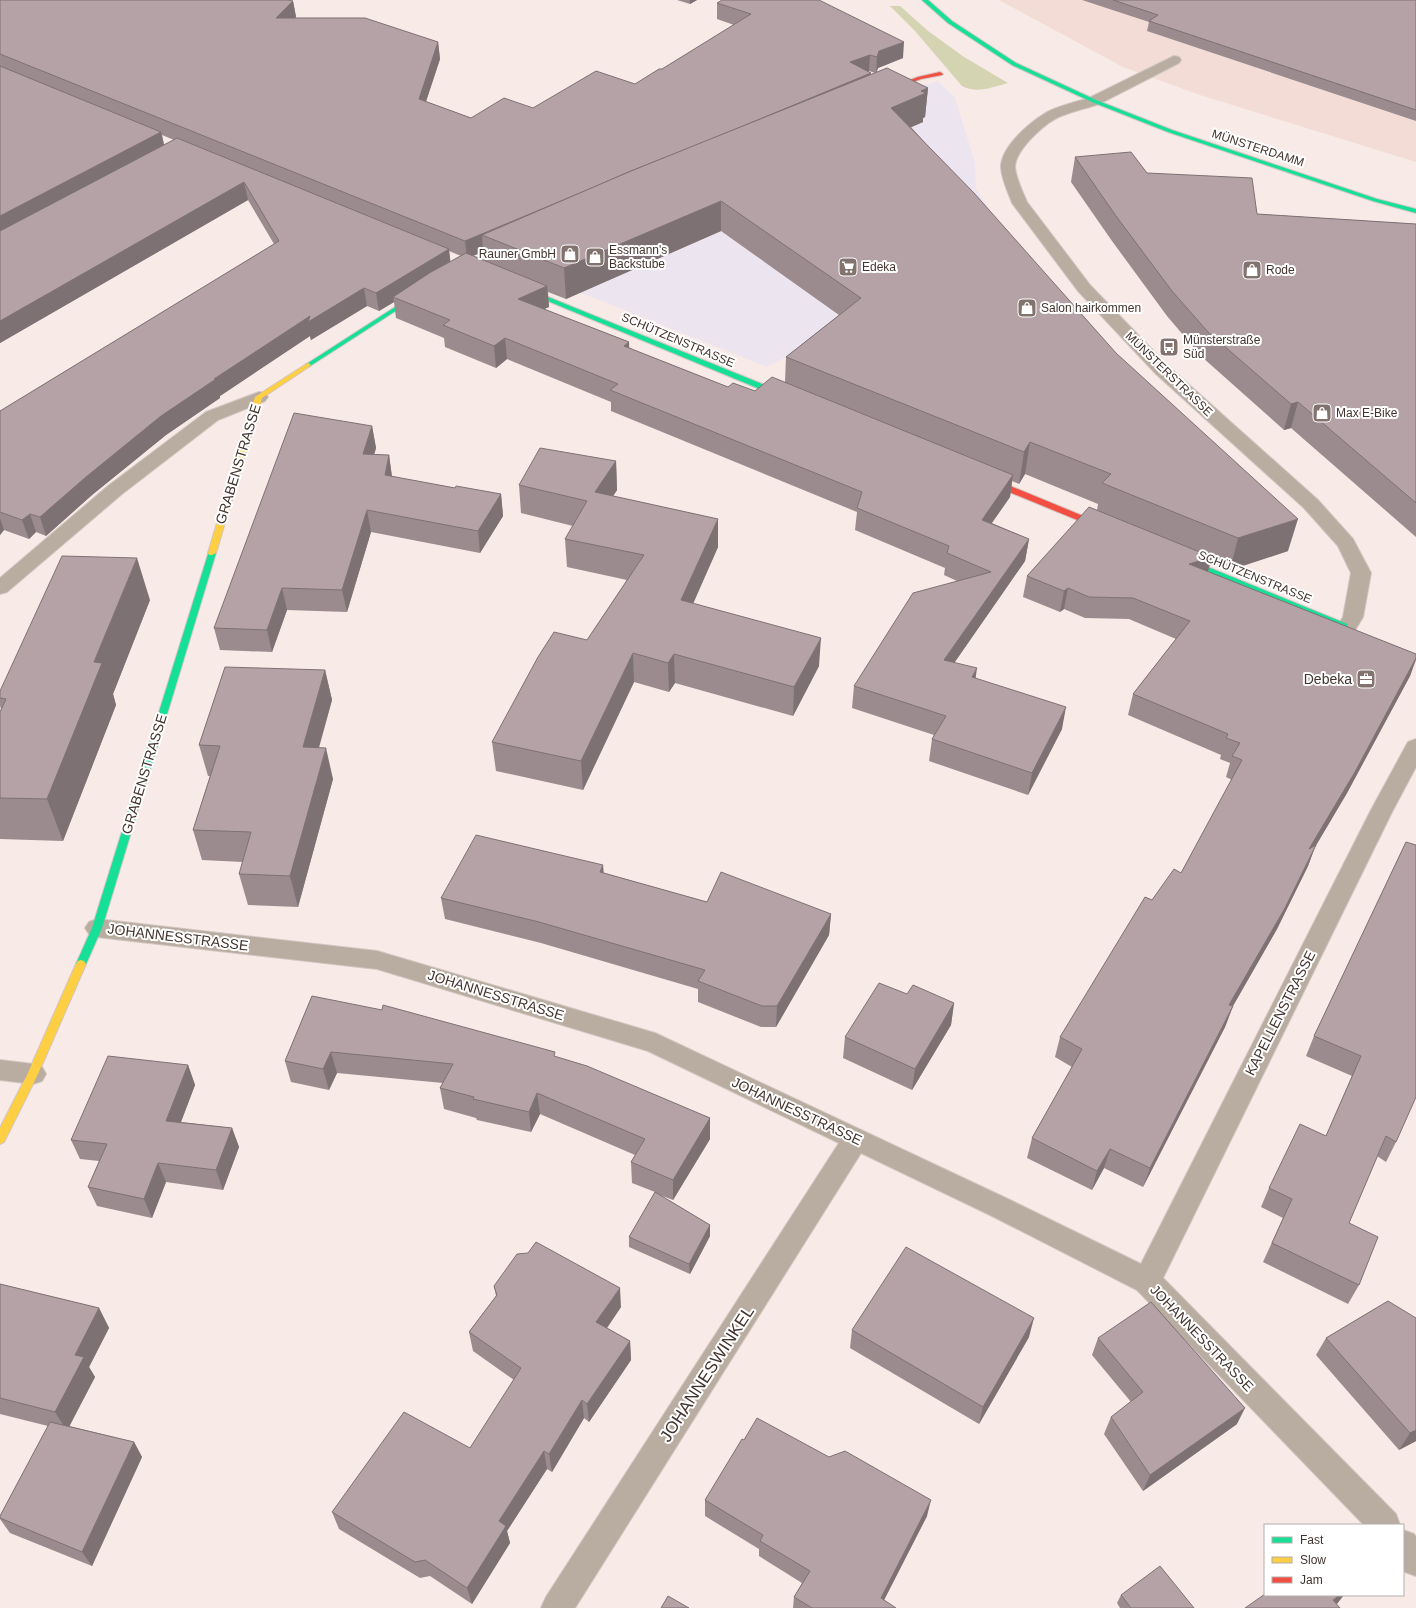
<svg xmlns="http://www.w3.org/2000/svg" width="1416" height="1608" font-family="Arial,sans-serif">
  <rect width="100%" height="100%" fill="#f8eae6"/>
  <!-- commercial -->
  <path fill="#ece4ef" d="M938 81 955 98 975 163 976 189 1075 337 841 328 767 367 501 261 895 94Z"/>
  <!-- built -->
  <path fill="#f2dcd5" d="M999 0H1416V162L1200 95 1123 67Z"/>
  <!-- green -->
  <path fill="#d4d3b2" d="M890 6H900L928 31 964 57 1008 83C993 87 977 94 962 86L915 31Z"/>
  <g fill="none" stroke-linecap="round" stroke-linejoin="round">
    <defs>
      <g id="lane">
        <path d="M1174 56 1179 57 1181 60 1179 63 1099 104 1094 105 1089 104 1087 101 1089 98Z"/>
        <path d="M259 392 265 393 268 397 265 401 218 420 122 494 7 592 0 594V578L108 486 206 412Z"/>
        <path d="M0 1060 33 1064 42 1067 46 1074 42 1081 33 1084 0 1080Z"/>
      </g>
      <g id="street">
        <path d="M1094 97 1099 98 1101 101 1099 104C1085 109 1068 112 1055 119 1042 126 1015 151 1015 167 1016 179 1023 192 1027 202L1090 285 1168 366 1318 500 1353 539 1371 573 1363 617 1354 632 1347 634 1340 632 1337 627 1343 617 1351 573 1338 546 1304 508 1156 374 1078 291 1012 203C1008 192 1002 180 1001 168 1000 148 1029 123 1044 114 1054 107 1082 100 1094 97Z"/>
        <path d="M1416 739V767L1393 810 1163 1278 1396 1514 1400 1525H1364L1137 1290 992 1216 861 1153 575 1608H541L546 1597 839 1143 648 1051 377 969 97 937 89 934 85 928 89 922 97 919 377 951 655 1033 1010 1200 1141 1264 1371 810 1408 742Z"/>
        <path d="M1403 1530 1414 1534 1416 1537V1576L1405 1572 1403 1569Z"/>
      </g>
      <g id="fast">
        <path d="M922 0H928L952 21 1016 63 1096 100 1172 130 1377 199 1416 209V213L1373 201 1168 132 1092 102 1012 65 948 23Z"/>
        <path d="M521 286 792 396 793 398 792 400H786L519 289V287Z"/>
        <path d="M420 291 423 293 422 294 310 366 308 367 305 365Z"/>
        <path d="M209 551H212L216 553 102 928 86 964 84 967 81 968 78 967 76 964 92 928Z"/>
        <path d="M1181 556 1347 624 1348 626 1344 629 1341 628 1178 561 1177 559Z"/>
      </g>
      <g id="slow">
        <path d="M308 363 311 365 310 366 262 398 216 553 212 555H209L208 553 255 397Z"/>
        <path d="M81 960 84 961 86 964 38 1074 4 1142 0 1144V1128L28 1073 76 964 78 961Z"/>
      </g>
      <g id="jam">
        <path d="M940 72 943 74 942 75 921 79 886 92 881 91 918 77Z"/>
        <path d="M980 476H986L1110 527 1111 529 1107 531H1104L980 480Z"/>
      </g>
    </defs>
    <!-- lane casing -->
    <use href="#lane" stroke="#d2c6c3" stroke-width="2"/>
    <!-- street casing -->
    <use href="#street" stroke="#d2c6c3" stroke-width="2"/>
    <!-- fast casing -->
    <use href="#fast" stroke="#d2c6c3" stroke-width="2"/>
    <!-- slow casing -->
    <use href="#slow" stroke="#d2c6c3" stroke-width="2"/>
    <!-- jam casing -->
    <use href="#jam" stroke="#d2c6c3" stroke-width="2"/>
    <!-- lane -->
    <use href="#lane" fill="#b8ada0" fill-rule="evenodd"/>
    <!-- street -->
    <use href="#street" fill="#b8ada0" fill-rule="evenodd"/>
    <!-- fast -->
    <use href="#fast" fill="#16e098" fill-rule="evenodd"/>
    <!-- slow -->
    <use href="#slow" fill="#ffcf43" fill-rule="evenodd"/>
    <!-- jam -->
    <use href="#jam" fill="#f24e42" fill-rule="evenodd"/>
  </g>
  <!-- wall -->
  <g fill="#9b8b8f" fill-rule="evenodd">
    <path d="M0 0 293 1 296 17 295 18 438 42 440 59 426 102 471 118 533 108 635 84 662 69 734 25 717 19V3L903 58 878 68 876 73 928 88 925 117 923 118V122L911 127 1288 551 1230 570 1210 562 1208 572 1416 654V660L1410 676 1347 793 1315 847 1308 866 1277 929 1233 1006 1225 1027 1143 1187 1104 1168 1092 1190 1027 1158 1032 1138 1072 1067 1055 1057 1060 1037 1152 900 1181 873 1232 780 1226 777 1230 763 1220 759 1221 755 1128 715 1133 694 1176 639 1129 619 1085 618 1064 609 1060 612 1023 597 1027 576 1097 510 1098 504 1025 474 1019 484 1012 481 1010 497 992 523 1029 539 1025 561 954 663 976 678 1062 729 1028 795 929 761 932 739 934 735 852 708 854 686 957 581 944 575 945 568 855 530 857 512 611 411V402L507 359 496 368 445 347 444 338 396 318 394 302 379 311 367 306 311 340 310 336 220 396V398L166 435 92 495 46 536 36 532 29 539 4 530 0 535V411L274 244 248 200 0 343ZM869 71 875 73 871 75 868 72ZM162 135 174 140 164 145ZM721 231 839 315 786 357 785 382 755 391 728 387 629 348V342L544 309 549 307 548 292 566 299ZM449 251 461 256 450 262ZM483 252 484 260 473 256Z"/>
    <path d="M677 0H697L690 4Z"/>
    <path d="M1082 0H1416V121L1147 31 1149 22Z"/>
    <path d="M1075 157 1147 173 1257 214 1416 224V537L1291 428 1284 430 1202 357 1167 316 1112 241 1071 182Z"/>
    <path d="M372 426 376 448 374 455H389L392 477 455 488 501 494 503 516 480 553 371 532 347 612 287 610 272 652 220 650 214 628Z"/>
    <path d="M616 461 617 490 613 496 718 519V547L693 603 819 666 793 716 675 683 669 692 634 682 583 790 496 771 492 742 587 640 627 580 567 567 565 539 573 526 521 513 519 485Z"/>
    <path d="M150 600 113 694 116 705 63 841 0 839V712L1 709 0 706V691Z"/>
    <path d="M325 670 332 700 319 748 333 779 298 907 248 905 239 874 243 862 202 860 193 830 210 776H208L199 745Z"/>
    <path d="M1406 842 1396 1142 1386 1162 1377 1156 1349 1223 1359 1285 1348 1304 1263 1262 1283 1218 1261 1207 1269 1188 1326 1136 1352 1076 1306 1056 1314 1036Z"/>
    <path d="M604 873 707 902 831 914 829 935 776 1027H761L698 1002V989L541 943 445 919 441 898Z"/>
    <path d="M907 994 954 1003 951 1025 912 1090 843 1058 845 1037Z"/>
    <path d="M312 996 556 1057 710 1118V1139L673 1200 660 1195 710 1225V1236L690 1274 629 1247V1237L655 1192 632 1183 631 1162 635 1155 540 1114 531 1132 477 1120 476 1118 444 1109 440 1088 443 1083 337 1073 329 1090 291 1082 285 1061Z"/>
    <path d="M188 1065 195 1085 181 1122 232 1128 239 1147 223 1190 166 1182 152 1218 97 1206 88 1187 99 1161 80 1159 71 1140Z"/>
    <path d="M0 1284 99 1308 109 1328 89 1367 95 1377 69 1426 134 1442 142 1457 92 1566 10 1533 0 1519V1516L48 1426 0 1414Z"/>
    <path d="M494 1286 621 1307 607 1328 630 1341 631 1360 589 1422 584 1418 552 1472 547 1469 507 1531 510 1543 472 1604 430 1576 420 1578 339 1529 332 1512 470 1448 514 1380 473 1351 469 1332 496 1296Z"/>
    <path d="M1388 1301 1416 1441 1399 1450 1316 1355 1326 1338Z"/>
    <path d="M852 1330 1029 1337 979 1424 850 1348Z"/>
    <path d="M1098 1338 1237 1424 1143 1491 1104 1434 1111 1417 1131 1402 1092 1355Z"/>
    <path d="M705 1500 927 1516 884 1600 896 1608H793L794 1597 802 1583 759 1556V1549L705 1516Z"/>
    <path d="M1121 1595 1194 1608H1120L1117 1603Z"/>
  </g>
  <!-- shaded-wall -->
  <g fill="#7e7174">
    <path d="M690 0H697L690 4Z"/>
    <path d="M293 1 296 17 279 34 276 18Z"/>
    <path d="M438 42 440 59 421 116 419 99Z"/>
    <path d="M904 42 903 58 878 68 876 74 877 57 879 51Z"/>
    <path d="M870 55 869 71 849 79 850 62Z"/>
    <path d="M871 73 870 90 482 235 483 252 467 258 465 241Z"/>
    <path d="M928 88 925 117 923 118V122L889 137 891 108 921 91Z"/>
    <path d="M161 132 165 149 0 236V216Z"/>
    <path d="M244 182 248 200 0 343V321Z"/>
    <path d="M721 201V231L566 299 564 268Z"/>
    <path d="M449 249 451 267 393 297 394 302 379 311 376 293Z"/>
    <path d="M547 286 549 307 520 320 518 299Z"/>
    <path d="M364 288 367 306 311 340 310 336 220 396V398L166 435 92 495 46 536 40 517 86 477 161 416 214 379 310 316Z"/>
    <path d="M505 338 507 359 496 368 494 346Z"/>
    <path d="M629 342 630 363 624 346Z"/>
    <path d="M1298 402 1291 428 1284 430 1291 404Z"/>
    <path d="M372 426 376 448 367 476 363 454Z"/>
    <path d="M1030 442 1025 474 1019 484 1024 452Z"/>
    <path d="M389 455 392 477 385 475Z"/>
    <path d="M616 461 617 490 597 521 595 492Z"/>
    <path d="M1013 475 1010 497 979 541 982 520Z"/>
    <path d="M501 494 503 516 480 553 478 531Z"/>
    <path d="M367 510 371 532 347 612 342 590Z"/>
    <path d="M30 514 36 532 29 539 22 520Z"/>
    <path d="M0 518 4 530 0 535Z"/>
    <path d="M718 519V547L682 629 681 600Z"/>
    <path d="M1298 519 1288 551 1230 570 1238 538Z"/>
    <path d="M1029 539 1025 561 941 682 944 660Z"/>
    <path d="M1212 557 1206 578 1189 564Z"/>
    <path d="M137 558 150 600 113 694 116 705 63 841 47 799 94 662Z"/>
    <path d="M282 588 287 610 272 652 267 630Z"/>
    <path d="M1068 588 1064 609 1060 612 1064 591Z"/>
    <path d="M821 638 819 666 793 716 794 687Z"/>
    <path d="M633 653 634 682 583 790 581 761Z"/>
    <path d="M674 654 675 683 669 692 668 663Z"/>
    <path d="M1416 658 1410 676 1347 793 1315 847 1308 866 1277 929 1222 1025 1229 1005 1309 849Z"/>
    <path d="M977 668 974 690 972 677Z"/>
    <path d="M325 670 332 700 310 778 303 747Z"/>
    <path d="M1066 707 1062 729 1028 795 1032 773Z"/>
    <path d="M326 748 333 779 298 907 290 876Z"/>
    <path d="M603 865 605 886 600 872Z"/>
    <path d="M831 914 829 935 776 1027 777 1006Z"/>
    <path d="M954 1003 951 1025 912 1090 915 1069Z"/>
    <path d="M1233 1006 1225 1027 1143 1187 1150 1168Z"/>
    <path d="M331 1052 337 1073 329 1090 323 1069Z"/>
    <path d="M188 1065 195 1085 174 1140 166 1121Z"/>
    <path d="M537 1093 540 1114 531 1132 529 1112Z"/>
    <path d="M710 1118V1139L673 1200V1180Z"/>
    <path d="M232 1128 239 1147 223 1190 216 1170Z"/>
    <path d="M1110 1149 1104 1168 1092 1190 1097 1171Z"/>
    <path d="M158 1163 166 1182 152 1218 144 1199Z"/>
    <path d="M710 1225V1236L690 1274 689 1264Z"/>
    <path d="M620 1288 621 1307 598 1341 596 1322Z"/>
    <path d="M99 1308 109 1328 89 1367 95 1377 67 1431 55 1412 75 1355Z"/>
    <path d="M1034 1318 1029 1337 979 1424 983 1407Z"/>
    <path d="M630 1341 631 1360 589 1422 587 1404Z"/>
    <path d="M582 1400 584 1418 552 1472 549 1454Z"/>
    <path d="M1245 1408 1237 1424 1143 1491 1150 1475Z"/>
    <path d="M1416 1430V1441L1399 1450 1410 1433Z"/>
    <path d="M134 1442 142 1457 92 1566 82 1552Z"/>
    <path d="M544 1451 547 1469 507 1531 510 1543 472 1604 467 1588 499 1521Z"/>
    <path d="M931 1500 927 1516 880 1608 881 1598Z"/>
    <path d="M1340 1595H1344L1337 1604 1332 1608 1333 1600Z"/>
  </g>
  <!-- building -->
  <g fill="#b4a2a6" stroke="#7e7174">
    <path d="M0 0H288L293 1 276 18H365L438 42 419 99 471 118 504 98 533 108 596 71 635 84 659 69H662L751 14 717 3 722 0H819L904 42 879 51 877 57 870 55 850 62 871 73 695 146 631 171 585 191 465 241 0 54Z"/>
    <path d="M1113 0H1416V110L1149 21 1158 15Z"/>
    <path d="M0 66 161 132 0 216Z"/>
    <path d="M887 68 928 88 921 91 926 93 891 108 974 193 1116 353 1298 519 1238 538 1102 483 1111 474 1030 442 1024 452 786 357 861 298 721 201 564 268 482 235 631 171Z"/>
    <path d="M177 138 449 249 376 293 364 288 308 322 310 316 214 379H216L161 416 86 477 40 517 30 514 22 520 0 512V411L279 241 244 182 0 321V231Z"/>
    <path d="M1131 152 1147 173 1252 178 1257 214 1416 224V503L1298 402 1291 404 1208 332 1172 291 1116 216 1075 157Z"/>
    <path d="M466 253 547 286 518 299 629 342 624 346 728 387 733 383 755 391 772 377 1013 475 982 520 1029 539 944 660 977 668 972 677 1066 707 1032 773 932 739 946 716 854 686 913 593 991 572 947 553 949 546 857 508 862 492 610 390 618 384 505 338 494 346 443 325 450 320 393 297 431 272Z"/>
    <path d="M294 413 372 426 363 454 389 455 385 475 455 488 456 486 501 494 478 531 367 510 342 590 282 588 267 630 214 628Z"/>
    <path d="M540 448 616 461 595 492 718 519 681 600 821 638 794 687 674 654 668 663 633 653 581 761 492 742 538 657 554 632 587 640 644 555 565 539 587 501 519 485Z"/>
    <path d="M1089 507 1212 557 1189 564 1416 654V658L1355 772 1309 849 1316 845 1285 908 1229 1005 1233 1006 1150 1168 1110 1149 1097 1171 1032 1138 1082 1049 1060 1037 1145 897 1152 900 1174 869 1181 873 1242 760 1232 756 1240 743 1226 738 1228 734 1133 694 1190 621 1133 598 1089 597 1068 588 1064 591 1027 576Z"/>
    <path d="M62 556 137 558 94 662 102 663 47 799 0 798V712L6 699 0 698V691Z"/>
    <path d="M225 667 325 670 303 747 326 748 290 876 239 874 251 832 193 830 220 746 199 745Z"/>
    <path d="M476 835 603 865 600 872 707 902 721 872 831 914 777 1006H762L698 981 705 970 539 922 441 898Z"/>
    <path d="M1406 842 1416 845V1097L1396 1142 1386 1136 1349 1223 1378 1237 1359 1285 1272 1243 1292 1199 1269 1188 1300 1124 1326 1136 1361 1056 1314 1036Z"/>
    <path d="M879 983 907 994 913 985 954 1003 915 1069 845 1037Z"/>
    <path d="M312 996 382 1010 383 1005 555 1052 554 1056 587 1066 710 1118 673 1180 631 1162 645 1139 537 1093 529 1112 473 1099 474 1097 440 1088 453 1064 331 1052 323 1069 285 1061Z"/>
    <path d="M108 1056 188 1065 166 1121 232 1128 216 1170 158 1163 144 1199 88 1187 107 1144 71 1140Z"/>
    <path d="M655 1192 710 1225 689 1264 629 1237Z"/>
    <path d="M536 1242 620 1288 596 1322 630 1341 587 1404 582 1400 549 1454 544 1451 499 1521 506 1526 467 1588 425 1560 415 1562 332 1512 404 1412 470 1448 521 1368 469 1332 497 1295 494 1286 517 1254 528 1253Z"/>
    <path d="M906 1247 1034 1318 983 1407 852 1330Z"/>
    <path d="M0 1284 99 1308 75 1355 84 1357 55 1412 0 1398Z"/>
    <path d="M1388 1301 1416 1318V1430L1410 1433 1326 1338Z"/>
    <path d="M1151 1302 1245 1408 1150 1475 1111 1417 1143 1392 1098 1338Z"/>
    <path d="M757 1418 829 1457 845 1451 931 1500 881 1598 896 1608H812L794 1597 810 1571 760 1541 763 1535 705 1500 742 1439 744 1440Z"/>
    <path d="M50 1422 134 1442 82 1552 0 1518V1516Z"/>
    <path d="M1160 1566 1194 1608H1131L1121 1595Z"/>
    <path d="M1265 1594V1595H1340L1333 1600 1340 1608H1245Z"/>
    <path d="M668 1596 689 1608H661Z"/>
  </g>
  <!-- icons -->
  <defs>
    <symbol id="shop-square" viewBox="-11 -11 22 22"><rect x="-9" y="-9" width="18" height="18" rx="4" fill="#82736e" stroke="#fff"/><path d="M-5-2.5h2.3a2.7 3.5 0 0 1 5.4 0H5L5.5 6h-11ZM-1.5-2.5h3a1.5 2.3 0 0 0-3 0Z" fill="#fff"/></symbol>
    <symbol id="supermarket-square" viewBox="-11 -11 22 22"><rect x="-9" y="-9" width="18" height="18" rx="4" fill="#82736e" stroke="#fff"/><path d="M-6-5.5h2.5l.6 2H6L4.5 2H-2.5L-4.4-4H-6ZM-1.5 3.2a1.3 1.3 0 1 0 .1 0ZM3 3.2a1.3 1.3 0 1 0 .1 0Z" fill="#fff"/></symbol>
    <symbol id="bus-square" viewBox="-11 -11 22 22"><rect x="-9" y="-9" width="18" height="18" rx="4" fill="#82736e" stroke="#fff"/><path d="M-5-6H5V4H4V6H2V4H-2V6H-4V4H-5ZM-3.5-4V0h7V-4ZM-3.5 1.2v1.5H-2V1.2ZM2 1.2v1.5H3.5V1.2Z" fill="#fff"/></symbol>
    <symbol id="office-square" viewBox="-11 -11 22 22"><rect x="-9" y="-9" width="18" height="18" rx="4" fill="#82736e" stroke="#fff"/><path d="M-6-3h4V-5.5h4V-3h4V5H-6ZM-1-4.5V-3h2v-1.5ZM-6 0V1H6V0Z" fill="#fff"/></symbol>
  </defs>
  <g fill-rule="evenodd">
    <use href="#shop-square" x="559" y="243" width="22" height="22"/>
    <use href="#shop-square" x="584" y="246" width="22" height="22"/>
    <use href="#supermarket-square" x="837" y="256" width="22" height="22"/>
    <use href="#shop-square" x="1241" y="259" width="22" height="22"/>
    <use href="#shop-square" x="1016" y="297" width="22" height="22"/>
    <use href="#bus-square" x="1158" y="336" width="22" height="22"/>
    <use href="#shop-square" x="1311" y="402" width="22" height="22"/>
    <use href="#office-square" x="1355" y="668" width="22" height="22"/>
  </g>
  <g text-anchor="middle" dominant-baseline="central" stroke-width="4" stroke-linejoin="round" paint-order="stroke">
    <!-- far-street labels -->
    <g font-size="12" fill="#42332e" stroke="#fff">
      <text transform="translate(1258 148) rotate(18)">MÜNSTERDAMM</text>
      <text transform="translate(678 340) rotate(23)">SCHÜTZENSTRASSE</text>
      <text transform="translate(1169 374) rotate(44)">MÜNSTERSTRASSE</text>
      <text transform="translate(1255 577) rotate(22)">SCHÜTZENSTRASSE</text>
    </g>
    <!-- far-poi labels -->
    <g font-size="12" fill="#42332e" stroke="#fff" text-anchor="start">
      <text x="609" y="250">Essmann's<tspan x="609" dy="14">Backstube</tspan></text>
      <text x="556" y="254" text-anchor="end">Rauner GmbH</text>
      <text x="862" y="267">Edeka</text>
      <text x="1266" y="270">Rode</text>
      <text x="1041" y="308">Salon hairkommen</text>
      <text x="1183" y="340">Münsterstraße<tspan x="1183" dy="14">Süd</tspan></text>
      <text x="1336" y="413">Max E-Bike</text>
    </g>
    <!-- street labels -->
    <g font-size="14" fill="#42332e" stroke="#fff">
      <text transform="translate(238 464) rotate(-73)">GRABENSTRASSE</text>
      <text transform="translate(144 774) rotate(-73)">GRABENSTRASSE</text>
      <text transform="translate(178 937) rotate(7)">JOHANNESSTRASSE</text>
      <text transform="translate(496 995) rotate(17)">JOHANNESSTRASSE</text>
      <text transform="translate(1280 1013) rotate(-63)">KAPELLENSTRASSE</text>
      <text transform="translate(797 1111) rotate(25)">JOHANNESSTRASSE</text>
      <text transform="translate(1202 1338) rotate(46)">JOHANNESSTRASSE</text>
    </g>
    <!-- poi labels -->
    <g font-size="14" fill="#42332e" stroke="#fff" text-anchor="end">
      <text x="1352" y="679">Debeka</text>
    </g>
    <!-- near-street labels -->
    <g font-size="17" fill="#42332e" stroke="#fff">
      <text transform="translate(707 1374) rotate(-57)">JOHANNESWINKEL</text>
    </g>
  </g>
  <!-- legend -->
  <rect x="1264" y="1524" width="140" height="72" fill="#ffffff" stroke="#b3adab"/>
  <rect x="1272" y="1537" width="20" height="6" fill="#16e098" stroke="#b3adab"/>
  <text x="1300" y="1544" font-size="12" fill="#42332e">Fast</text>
  <rect x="1272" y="1557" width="20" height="6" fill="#ffcf43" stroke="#b3adab"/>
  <text x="1300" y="1564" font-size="12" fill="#42332e">Slow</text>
  <rect x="1272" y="1577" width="20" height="6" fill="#f24e42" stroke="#b3adab"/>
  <text x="1300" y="1584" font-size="12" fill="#42332e">Jam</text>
</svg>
